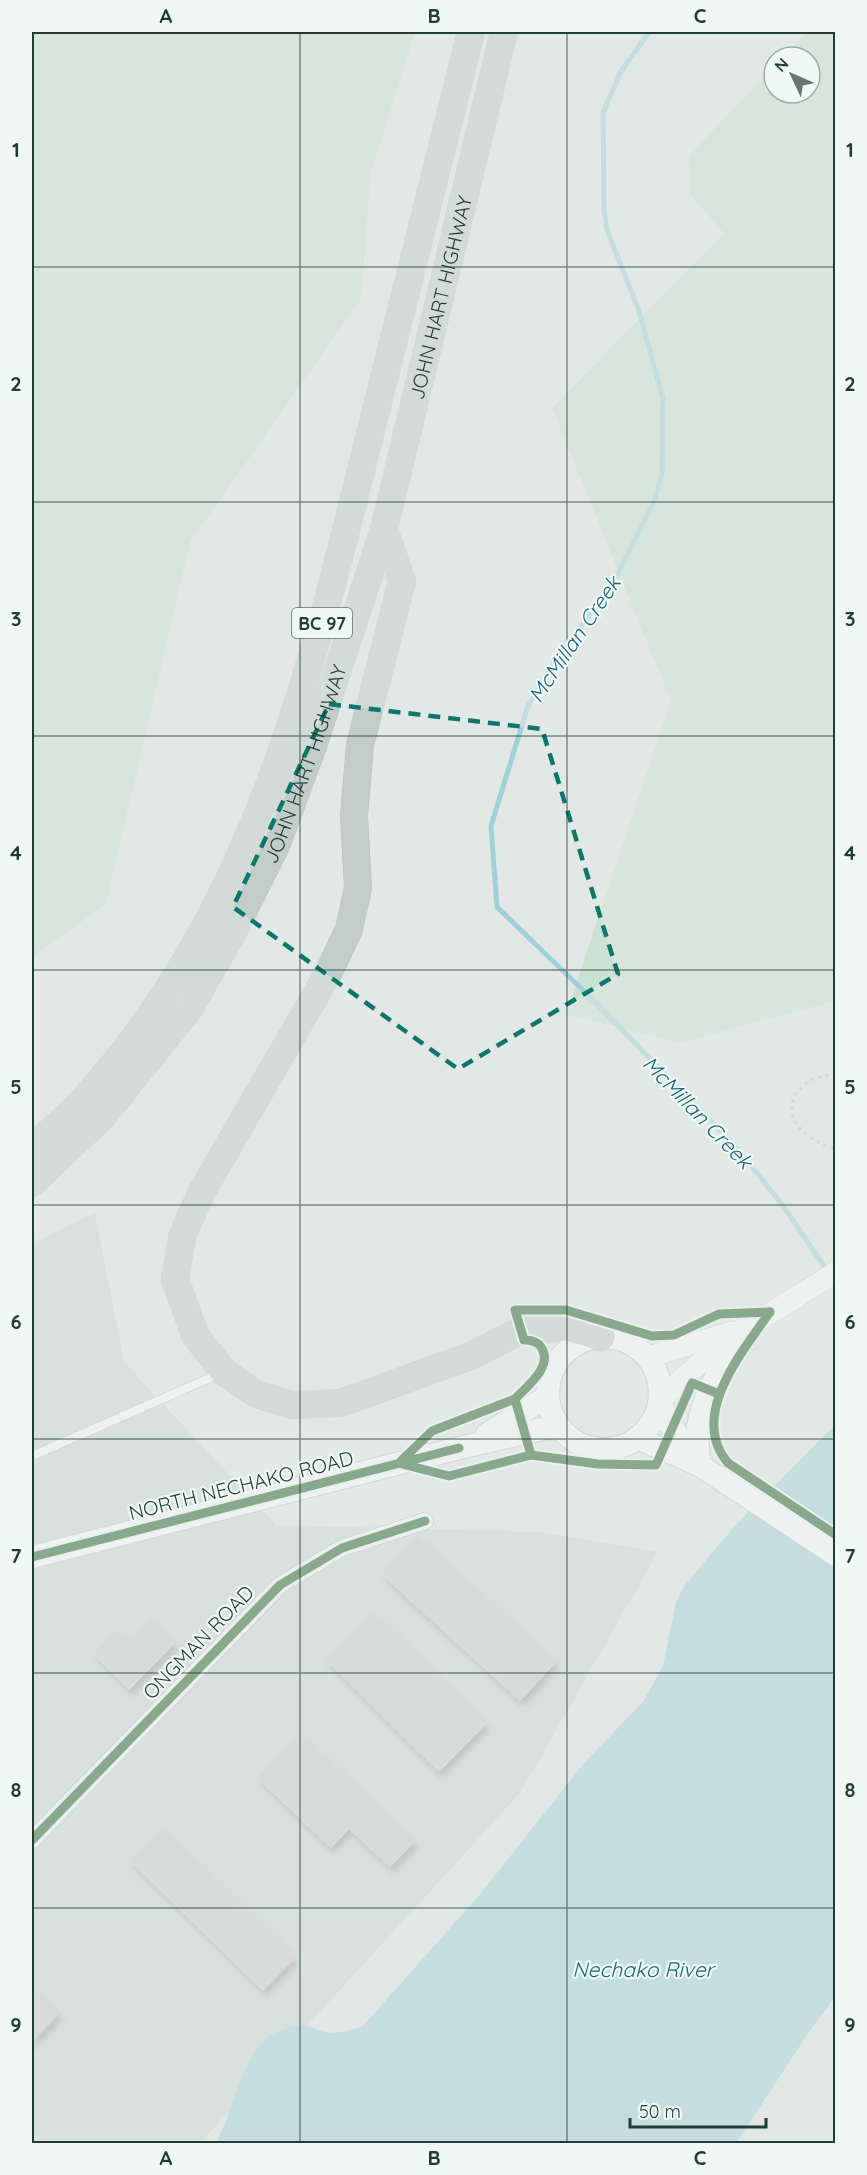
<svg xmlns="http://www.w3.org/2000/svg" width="867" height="2175" font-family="Quicksand,sans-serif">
  <defs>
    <filter id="shadow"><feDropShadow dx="3.5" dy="6" stdDeviation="3" flood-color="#0004"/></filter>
  </defs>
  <rect width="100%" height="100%" fill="#e2e8e5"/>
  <!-- built -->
  <path fill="#cfdad5" d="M95 1213 124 1362 276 1525 538 1532 658 1552 520 1793 200 2143H32V1243Z"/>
  <!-- green -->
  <g fill="#cae2d2">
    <path d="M32 32H415L371 172 361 299 190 542 106 904 32 957Z"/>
    <path d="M806 32H836L835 1001 679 1043 566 1014 671 701 552 408 724 233 690 195 689 156 774 66V93H810V57H782Z"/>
  </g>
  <!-- water -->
  <path fill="#a0d0d9" d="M835 1425V1997L809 2032 736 2143 216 2144C233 2111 241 2060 269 2036 277 2030 294 2027 304 2024 327 2036 337 2034 362 2027L482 1892 584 1763 643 1702 663 1666 676 1602 685 1585 735 1526Z"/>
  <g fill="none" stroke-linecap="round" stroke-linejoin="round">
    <!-- stream -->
    <path stroke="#a0d0d9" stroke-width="5" d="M649 32 620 73 603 113 604 209 607 230 639 311 663 399 662 475 653 504 617 576 553 665 528 706 491 826 497 907 589 996 735 1146 784 1207 828 1272"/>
  </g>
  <!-- building -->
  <g fill="#c9cfcd" stroke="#cbd1ce" stroke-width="1.5" filter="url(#shadow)">
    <path d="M416 1536 555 1662 520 1700 382 1574Z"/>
    <path d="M372 1613 485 1724 439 1771 326 1659Z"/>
    <path d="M151 1620 174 1643 129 1689 94 1654 117 1630 129 1642Z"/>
    <path d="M299 1734 414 1841 390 1866 349 1828 331 1847 258 1778Z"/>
    <path d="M161 1828 294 1958 263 1990 130 1860Z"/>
    <path d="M32 1988 58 2014 32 2041Z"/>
  </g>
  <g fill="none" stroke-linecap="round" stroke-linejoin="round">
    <defs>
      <path id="service" d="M32 1456 221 1373"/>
      <path id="minor" d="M32 1840 280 1585 342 1548 425 1521"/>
      <g id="tertiary">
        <path d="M648 1357 732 1332"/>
        <path d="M660 1401C710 1346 774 1312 836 1272"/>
      </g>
      <g id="secondary">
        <circle cx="604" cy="1393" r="56"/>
        <path d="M660 1403 668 1422 699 1465"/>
        <path d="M487 1434 548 1396"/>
        <path d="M637 1438 699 1465 836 1555"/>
        <path d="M699 1465C698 1453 697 1439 698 1427 703 1392 727 1359 744 1328"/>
        <path d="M32 1557 459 1448 547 1428 561 1429"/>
      </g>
      <g id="trunk">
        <path d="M384 529 402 581 360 745 354 816 358 888 349 929 329 972 201 1193 182 1237 175 1279 195 1335 224 1372 256 1394 292 1405 341 1403 473 1355 522 1330 568 1327 601 1337"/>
        <path d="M32 1148C49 1132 69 1116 85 1098 254 909 309 681 368 442 402 305 436 168 471 32"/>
        <path id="s1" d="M32 1183 103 1116 189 1009 233 932 276 846 313 746 384 529 504 32"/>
      </g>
    </defs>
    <!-- service casing -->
    <use href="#service" stroke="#bfc5c2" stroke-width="10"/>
    <!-- minor casing -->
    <use href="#minor" stroke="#bfc5c2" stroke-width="18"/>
    <!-- tertiary casing -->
    <use href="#tertiary" stroke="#bfc5c2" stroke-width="22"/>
    <!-- secondary casing -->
    <use href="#secondary" stroke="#bdc6c3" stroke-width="24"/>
    <!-- trunk casing -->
    <use href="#trunk" stroke="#bbc5c2" stroke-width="28"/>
    <!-- path -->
    <g stroke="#bfc8c6" stroke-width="3" stroke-dasharray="3 4.5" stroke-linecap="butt">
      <path d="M836 1074C825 1076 812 1077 804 1085 773 1112 806 1142 836 1149"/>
      <path d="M836 1235V1241"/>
    </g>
    <!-- service -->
    <use href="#service" stroke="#fbfcfb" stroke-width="8"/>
    <!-- minor -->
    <use href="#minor" stroke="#fbfcfb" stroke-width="16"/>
    <!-- tertiary -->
    <use href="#tertiary" stroke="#fbfcfb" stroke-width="21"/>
    <!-- secondary -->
    <use href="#secondary" stroke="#fbfcfb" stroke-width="22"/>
    <!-- trunk -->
    <use href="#trunk" stroke="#c2ccc9" stroke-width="27"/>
    <defs>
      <g id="cycleway">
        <path d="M770 1312C742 1352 688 1416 728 1463L836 1535"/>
        <path d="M531 1455 515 1399C527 1386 554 1366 541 1347 537 1341 530 1340 524 1340L515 1310H566L652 1336 674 1335 719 1314 770 1312"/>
        <path d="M401 1461 432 1431 515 1399"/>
        <path d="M402 1464 449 1476 531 1455 598 1464 656 1465 692 1383 719 1394"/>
        <path d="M32 1557 459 1448"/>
        <path d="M32 1840 280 1585 342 1548 425 1521"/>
      </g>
    </defs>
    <!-- cycleway casing -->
    <use href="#cycleway" stroke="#eff8f4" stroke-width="13"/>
    <!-- cycleway -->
    <use href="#cycleway" stroke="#1b5e20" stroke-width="9"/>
  </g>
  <!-- marked area -->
  <path d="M0 0H867V2175H0ZM329 704 542 729 618 974 458 1069 233 907Z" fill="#e2e8e5" fill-opacity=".55" fill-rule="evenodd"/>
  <path fill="none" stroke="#0f766e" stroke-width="4.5" stroke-dasharray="12 8" stroke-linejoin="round" d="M329 704 542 729 618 974 458 1069 233 907Z"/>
  <!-- grid -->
  <path fill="none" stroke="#1f3c35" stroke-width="1.5" stroke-opacity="0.55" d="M300 32V2144M567 32V2144M32 267H836M32 502H836M32 736H836M32 970H836M32 1205H836M32 1439H836M32 1673H836M32 1908H836"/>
  <g text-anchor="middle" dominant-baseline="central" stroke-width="4.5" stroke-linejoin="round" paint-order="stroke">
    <!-- shield labels -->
    <rect fill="#eff8f4" stroke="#5d746e" stroke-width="1.5" x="292" y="608" width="60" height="30" rx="4.5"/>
    <g font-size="18" font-weight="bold" fill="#1f3c35">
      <text x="322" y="623">BC 97</text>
    </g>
    <!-- street labels -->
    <g font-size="20" fill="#1f3c35" stroke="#eff8f4">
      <text stroke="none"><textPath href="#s1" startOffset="993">JOHN HART HIGHWAY</textPath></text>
      <text stroke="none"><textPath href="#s1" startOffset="507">JOHN HART HIGHWAY</textPath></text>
      <text transform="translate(241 1485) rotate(-14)">NORTH NECHAKO ROAD</text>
      <text transform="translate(198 1642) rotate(-46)">ONGMAN ROAD</text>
    </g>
    <!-- water labels -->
    <g font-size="21" font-style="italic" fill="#16677b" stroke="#eff8f4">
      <text transform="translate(574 639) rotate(-56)">McMillan Creek</text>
      <text transform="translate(698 1112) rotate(46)">McMillan Creek</text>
      <text x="643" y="1969">Nechako River</text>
    </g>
  </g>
  <!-- border -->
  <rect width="867" height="2175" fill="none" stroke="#eff8f4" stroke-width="66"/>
  <!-- north arrow -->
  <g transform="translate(792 75) rotate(314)"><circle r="28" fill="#eff8f4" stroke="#9cada8" stroke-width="1.5"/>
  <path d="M0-4.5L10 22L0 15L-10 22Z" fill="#637873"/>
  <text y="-9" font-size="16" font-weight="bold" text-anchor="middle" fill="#1f3c35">N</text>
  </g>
  <!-- scale -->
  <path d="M630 2118v9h136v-9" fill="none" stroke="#1f3c35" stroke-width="3"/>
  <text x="639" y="2118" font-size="18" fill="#1f3c35" stroke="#eff8f4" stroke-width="4.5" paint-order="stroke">50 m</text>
  <rect x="33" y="33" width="801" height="2109" fill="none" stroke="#1f3c35" stroke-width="2"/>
  <g font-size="20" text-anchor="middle" font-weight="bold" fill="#1f3c35">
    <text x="166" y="23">A</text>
    <text x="434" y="23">B</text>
    <text x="700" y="23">C</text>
    <text x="16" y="157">1</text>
    <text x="850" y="157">1</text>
    <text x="16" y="391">2</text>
    <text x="850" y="391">2</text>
    <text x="16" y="626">3</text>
    <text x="850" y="626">3</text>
    <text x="16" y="860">4</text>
    <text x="850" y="860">4</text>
    <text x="16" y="1094">5</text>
    <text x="850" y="1094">5</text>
    <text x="16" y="1329">6</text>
    <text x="850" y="1329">6</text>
    <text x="16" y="1563">7</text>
    <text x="850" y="1563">7</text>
    <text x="16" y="1797">8</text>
    <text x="850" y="1797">8</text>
    <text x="16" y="2032">9</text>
    <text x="850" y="2032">9</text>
    <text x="166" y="2165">A</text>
    <text x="434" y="2165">B</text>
    <text x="700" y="2165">C</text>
  </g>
</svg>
